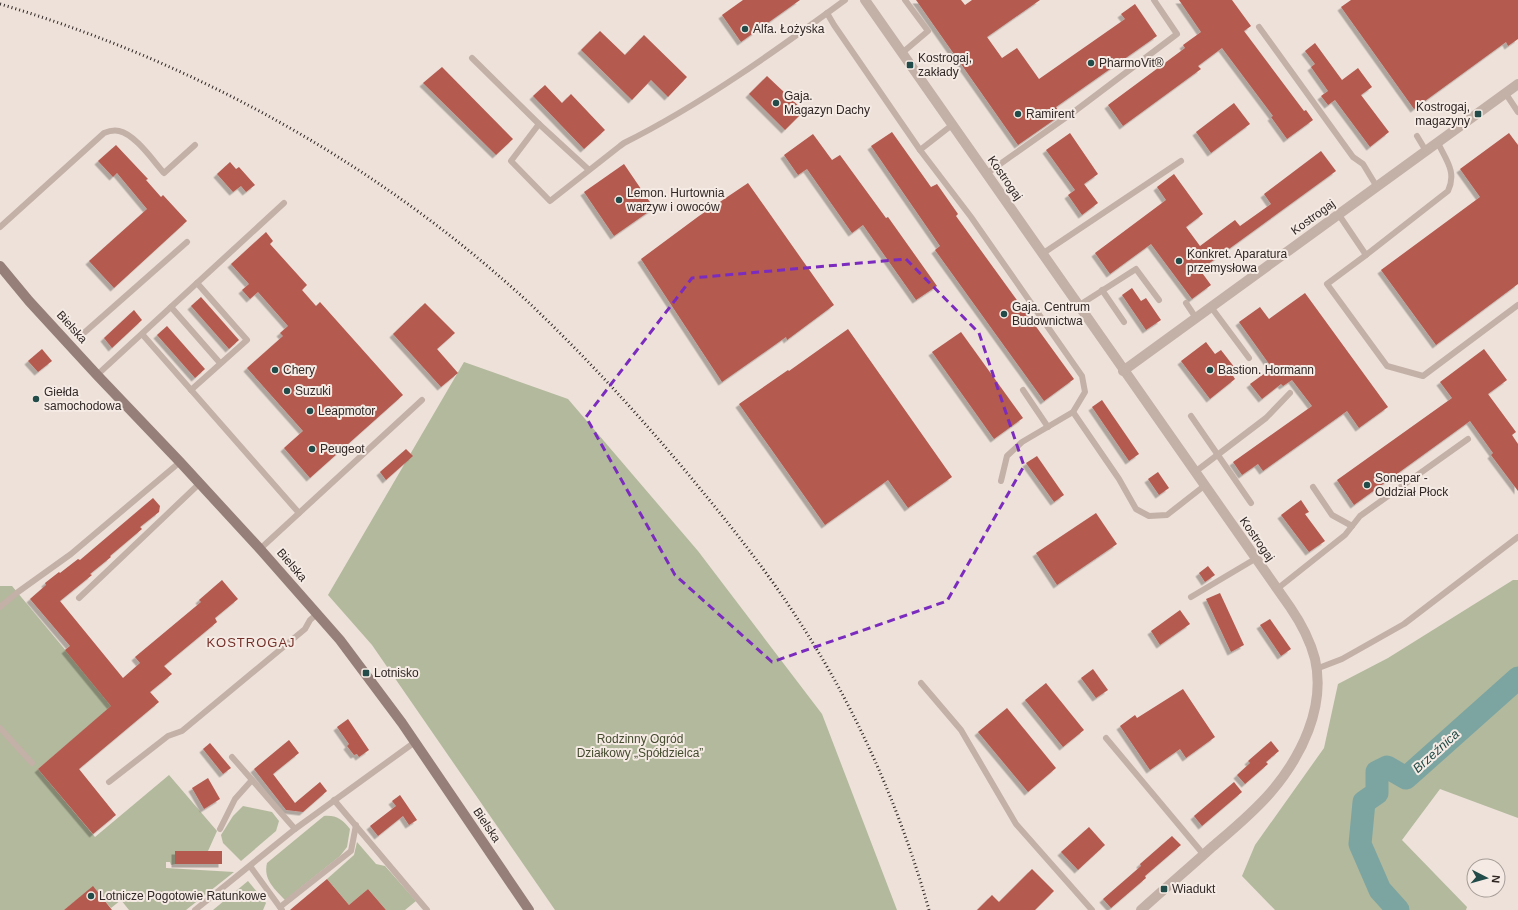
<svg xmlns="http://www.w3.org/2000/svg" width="1518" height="910" font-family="Arial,sans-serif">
  <defs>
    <filter id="shadow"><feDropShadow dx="-3.5" dy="3.5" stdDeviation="0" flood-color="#0004"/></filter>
  </defs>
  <rect width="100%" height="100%" fill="#ede1d9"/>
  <!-- green -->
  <g fill="#b3b99c">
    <path d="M464 362 568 399 698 551 822 714 897 910H555L372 645 328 595Z"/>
    <path d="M1513 580H1518V818L1440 789 1402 840 1467 907 1466 910H1275L1242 876 1255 845 1324 748 1338 684 1388 658Z"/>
    <path d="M0 586H12L112 706 38 769 95 837 169 775 217 831 208 851H176L175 864 171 865 170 862H166V868L234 872 186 910H129L121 900 111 908 93 887 64 910H0Z"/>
    <path d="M243 806 272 812 279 821 276 831 241 861 223 843 221 835 233 816Z"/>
    <path d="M324 816C336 815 342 819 350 829L347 847 340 856 285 900C275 889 263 880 267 863Z"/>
    <path d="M357 842 376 864 385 866 416 901 405 910H386L368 889 349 905 327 879 354 855Z"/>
    <path d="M248 881 266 903 263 910H213Z"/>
  </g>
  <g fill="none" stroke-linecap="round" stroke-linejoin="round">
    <!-- river -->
    <path stroke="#7ca5a2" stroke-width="23" d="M1398 910 1380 890 1360 844 1364 802 1377 793V772L1387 767 1406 778 1518 678"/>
  </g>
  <!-- building -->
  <g fill="#b45a50" filter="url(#shadow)">
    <path d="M743 0H800L741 42 722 15Z"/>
    <path d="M916 0H961L965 5 972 0H1040L987 37 1002 58 1017 48 1039 79 1125 19 1121 14 1135 4 1157 36 1056 107 1061 115 1018 145Z"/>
    <path d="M1179 0H1232L1251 26 1244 31 1304 111 1306 110 1313 120 1287 139 1271 117 1273 116 1222 48 1198 66 1201 69 1123 126 1108 105 1185 48 1183 45 1201 32Z"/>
    <path d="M1351 0H1518V39L1508 46 1506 42 1414 109 1341 7Z"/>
    <path d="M600 31 625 55 644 35 687 77 668 97 651 80 632 100 581 50Z"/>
    <path d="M1315 43 1342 80 1358 68 1372 87 1361 95 1389 132 1370 147 1335 100 1328 105 1321 96 1328 91 1311 67 1315 64 1305 51Z"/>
    <path d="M442 67 513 139 496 155 423 83Z"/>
    <path d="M767 76 804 111 785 130 749 94Z"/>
    <path d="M545 85 562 103 571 94 605 130 584 149 533 96Z"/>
    <path d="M1234 103 1250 124 1211 153 1196 132Z"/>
    <path d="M892 132 931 187 937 184 958 214 956 216 1074 379 1044 401 935 250 940 246 871 146Z"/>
    <path d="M1070 133 1098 174 1084 184 1098 203 1082 215 1068 195 1075 190 1046 150Z"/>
    <path d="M1509 133 1518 145V284L1436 345 1381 270 1480 197 1460 169Z"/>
    <path d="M813 134 832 160 840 155 886 218 888 217 937 286 916 300 863 225 852 233 807 169 798 175 784 155Z"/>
    <path d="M116 145 148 179 146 180 161 197 163 195 187 221 114 288 89 261 147 209 117 173 113 177 98 161Z"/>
    <path d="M1321 151 1336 171 1200 270 1211 285 1192 299 1151 244 1110 274 1095 253 1166 200 1157 187 1174 174 1203 214 1186 227 1200 246 1235 220 1240 226 1271 204 1264 194Z"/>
    <path d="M230 162 236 169 239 167 255 185 246 192 241 186 233 192 217 174Z"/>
    <path d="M624 164 654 208 614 236 584 192Z"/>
    <path d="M748 183 834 305 787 340 786 337 722 382 641 259 699 216Z"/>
    <path d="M266 232 273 241 270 244 307 285 302 290 316 306 320 302 403 395 310 478 284 448 303 431 247 368 283 336 280 333 288 326 258 292 250 299 242 290 249 284 231 264Z"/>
    <path d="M1132 288 1141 301 1146 298 1161 320 1146 330 1122 295Z"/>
    <path d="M1305 293 1388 407 1359 428 1347 411 1263 471 1258 464 1242 475 1233 462 1312 406 1292 380 1283 386 1281 384 1262 399 1250 384 1272 368 1239 322 1260 307 1269 319Z"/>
    <path d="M201 297 239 340 229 349 191 306Z"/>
    <path d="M425 303 455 333 437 349 458 373 441 387 393 334Z"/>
    <path d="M134 310 142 320 112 348 104 338Z"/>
    <path d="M167 326 205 369 195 378 157 335Z"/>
    <path d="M848 329 952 477 908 508 888 480 825 525 739 404 788 370 789 371Z"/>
    <path d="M961 332 1023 418 994 439 932 352Z"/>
    <path d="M1206 342 1215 354 1221 350 1235 368 1230 371 1235 379 1210 399 1181 361Z"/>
    <path d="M42 349 52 361 38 372 28 361Z"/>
    <path d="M1484 349 1507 380 1488 394 1516 432 1512 435 1518 444V491L1491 455 1493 453 1470 421 1354 505 1337 480 1452 398 1440 382Z"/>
    <path d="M1102 400 1139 454 1129 461 1092 407Z"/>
    <path d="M406 449 413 456 386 480 380 472Z"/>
    <path d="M1037 456 1064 495 1054 502 1026 463Z"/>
    <path d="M1158 472 1169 488 1159 495 1148 479Z"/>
    <path d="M153 498 160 506 159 512 140 527 142 529 110 556 111 557 90 574 92 575 60 601 123 678 140 663 135 657 201 602 199 600 222 580 238 599 215 618 217 622 164 666 172 674 150 692 159 702 79 769 116 815 93 834 38 769 111 706 65 650 70 646 30 599 46 585 45 583 59 572 60 573 78 559 80 560Z"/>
    <path d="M1301 500 1309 512 1305 514 1325 541 1309 552 1281 515Z"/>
    <path d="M1096 513 1117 544 1057 585 1036 553Z"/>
    <path d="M1208 566 1215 575 1205 582 1199 573Z"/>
    <path d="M1220 593 1244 645 1231 652 1206 599Z"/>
    <path d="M1180 610 1190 624 1160 645 1151 631Z"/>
    <path d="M1270 619 1291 649 1281 656 1260 625Z"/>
    <path d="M1093 669 1108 690 1096 698 1081 678Z"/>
    <path d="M1046 683 1084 730 1063 747 1025 700Z"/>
    <path d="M1183 689 1215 737 1186 758 1180 749 1150 770 1120 726 1135 715 1137 718Z"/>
    <path d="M1007 708 1056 768 1028 792 978 732Z"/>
    <path d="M348 719 369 750 359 757 357 754 354 755 347 746 349 744 337 727Z"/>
    <path d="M289 740 299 753 273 774 295 803 320 782 327 791 303 812 286 810 254 769Z"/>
    <path d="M1271 741 1279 751 1266 762 1268 764 1245 784 1237 775 1250 763 1248 761Z"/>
    <path d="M210 743 231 768 223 774 203 749Z"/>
    <path d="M208 778 220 799 204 809 192 788Z"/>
    <path d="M1234 782 1242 792 1202 826 1194 816Z"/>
    <path d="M400 795 417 820 409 825 403 816 378 836 370 826 396 806 392 801Z"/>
    <path d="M1089 827 1105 845 1078 870 1061 852Z"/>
    <path d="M1172 836 1181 845 1145 876 1146 878 1111 908 1103 899 1141 866 1140 864Z"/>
    <rect x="175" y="851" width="47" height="13"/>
    <path d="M1032 869 1054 891 1035 910H977L992 895 999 902Z"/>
    <path d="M327 879 349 905 368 889 386 910H290Z"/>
    <path d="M93 886 112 910H64Z"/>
  </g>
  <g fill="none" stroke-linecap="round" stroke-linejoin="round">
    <!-- service -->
    <g stroke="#c3b0a7" stroke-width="6">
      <path d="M827 13 834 25 920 150 971 217 1082 376 1085 392 1073 412 1022 442 1007 456 1001 481"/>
      <path d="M1259 27 1353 157 1363 164 1377 187"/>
      <path d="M902 53 928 31 905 0"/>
      <path d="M472 58 539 124"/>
      <path d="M1506 94 1518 112"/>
      <path d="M1417 136 1426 151"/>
      <path d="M920 150 952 125"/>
      <path d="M589 170 539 124 511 161 550 201 620 146 624 143C702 104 774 52 845 0"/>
      <path d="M986 174 1075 111 1177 34 1154 0"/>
      <path d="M1339 215 1366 255 1327 284 1387 366 1423 376 1518 305"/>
      <path d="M0 227 104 133C109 131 114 130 119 131 135 134 154 162 164 173L195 145"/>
      <path d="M1042 254 1181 161"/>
      <path d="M1366 255 1448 191C1457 172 1446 160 1438 143"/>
      <path d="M1102 290 1124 322"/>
      <path d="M1186 303 1196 318"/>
      <path d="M1078 306 1136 269 1159 300"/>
      <path d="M171 307 220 363"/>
      <path d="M1211 307 1249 358"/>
      <path d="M85 332 187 242"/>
      <path d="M142 334 299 513"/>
      <path d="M97 375 284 203"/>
      <path d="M191 390 247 340 197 283"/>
      <path d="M1023 390 1048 427"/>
      <path d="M1073 412 1119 479 1136 509 1149 516 1167 515 1204 486"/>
      <path d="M1191 416 1251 503"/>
      <path d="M1195 472 1266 418 1290 393"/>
      <path d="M1313 487 1332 515 1352 526"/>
      <path d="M260 549 422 400"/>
      <path d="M1277 589 1345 535 1360 516 1468 439"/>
      <path d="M1191 597 1255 559"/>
      <path d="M79 598 200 483"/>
      <path d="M0 607 18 592 71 554 180 462"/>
      <path d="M1316 669 1342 659 1404 624 1518 537"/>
      <path d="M921 683 961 730 1016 824 1092 910"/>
      <path d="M0 728 32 763"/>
      <path d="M1106 738 1204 855"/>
      <path d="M232 757 295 829"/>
      <path d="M109 782 168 736 182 731 305 629 310 620 317 614"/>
      <path d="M334 800 427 910"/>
      <path d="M220 829 235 799 252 780"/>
      <path d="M250 866 282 910"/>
      <path d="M280 907 351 851 356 825"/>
      <path d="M195 910 295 829 415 742"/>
    </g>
    <!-- minor -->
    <g stroke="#c3b0a7" stroke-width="10">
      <path d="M865 0 1290 607C1301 623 1310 640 1315 659 1326 707 1301 757 1271 792 1253 813 1232 830 1211 848 1188 869 1164 889 1141 910"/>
      <path d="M1123 371 1518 84"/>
    </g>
    <!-- secondary -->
    <path stroke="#967f79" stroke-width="10" d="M0 266 29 301 97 375 180 462 260 549 340 640 402 723 529 910"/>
    <!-- rail -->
    <path stroke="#312826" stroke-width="3" stroke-dasharray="1 3" stroke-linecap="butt" d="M0 4C195 62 378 164 527 301 586 357 641 417 693 480 730 525 767 571 799 621 857 710 900 808 929 910"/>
  </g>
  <!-- marked area -->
  <path fill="none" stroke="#7b2cbf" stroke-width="3" stroke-dasharray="8 5" stroke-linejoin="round" d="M906 259 979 333 1024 466 947 601 772 662 675 575 586 417 692 278Z"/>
  <!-- markers -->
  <g fill="#224c49" stroke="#f5ebe4" stroke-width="1.5">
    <circle cx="745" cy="29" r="4"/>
    <circle cx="1091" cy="63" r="4"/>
    <rect x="906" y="61" width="8" height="8" rx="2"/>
    <circle cx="776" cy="103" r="4"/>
    <circle cx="1018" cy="114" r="4"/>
    <rect x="1474" y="110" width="8" height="8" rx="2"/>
    <circle cx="619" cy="200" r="4"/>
    <circle cx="1179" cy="261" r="4"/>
    <circle cx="1004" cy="314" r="4"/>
    <circle cx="275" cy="370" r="4"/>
    <circle cx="1210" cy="370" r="4"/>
    <circle cx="287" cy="391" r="4"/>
    <circle cx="36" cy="399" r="4"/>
    <circle cx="310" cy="411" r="4"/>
    <circle cx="312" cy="449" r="4"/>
    <circle cx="1367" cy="485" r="4"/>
    <rect x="362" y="669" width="8" height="8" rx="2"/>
    <rect x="1160" y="885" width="8" height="8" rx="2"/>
    <circle cx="91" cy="896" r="4"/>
  </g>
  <g text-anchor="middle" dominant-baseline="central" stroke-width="4" stroke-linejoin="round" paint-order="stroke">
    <!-- poi labels -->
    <g font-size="12" fill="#312826" stroke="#f5ebe4" text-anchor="start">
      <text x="753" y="29">Alfa. Łożyska</text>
      <text x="918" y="58">Kostrogaj,<tspan x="918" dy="14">zakłady</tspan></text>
      <text x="1099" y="63">PharmoVit®</text>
      <text x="784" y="96">Gaja.<tspan x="784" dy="14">Magazyn Dachy</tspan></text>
      <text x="1470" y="107" text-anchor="end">Kostrogaj,<tspan x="1470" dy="14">magazyny</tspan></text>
      <text x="1026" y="114">Ramirent</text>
      <text x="627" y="193">Lemon. Hurtownia<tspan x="627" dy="14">warzyw i owoców</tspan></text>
      <text x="1187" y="254">Konkret. Aparatura<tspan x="1187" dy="14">przemysłowa</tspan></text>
      <text x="1012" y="307">Gaja. Centrum<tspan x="1012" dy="14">Budownictwa</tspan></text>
      <text x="283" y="370">Chery</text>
      <text x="1218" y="370">Bastion. Hormann</text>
      <text x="295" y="391">Suzuki</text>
      <text x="44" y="392">Giełda<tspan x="44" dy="14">samochodowa</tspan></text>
      <text x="318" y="411">Leapmotor</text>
      <text x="320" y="449">Peugeot</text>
      <text x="1375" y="478">Sonepar -<tspan x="1375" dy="14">Oddział Płock</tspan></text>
      <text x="374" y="673">Lotnisko</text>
      <text x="1172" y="889">Wiadukt</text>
      <text x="99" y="896">Lotnicze Pogotowie Ratunkowe</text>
    </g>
    <!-- street labels -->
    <g font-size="12" fill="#312826" stroke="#f5ebe4">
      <text transform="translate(1005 178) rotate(55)">Kostrogaj</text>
      <text transform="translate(1313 217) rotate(-36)">Kostrogaj</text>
      <text transform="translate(72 327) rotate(48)">Bielska</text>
      <text transform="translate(1257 539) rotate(55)">Kostrogaj</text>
      <text transform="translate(292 565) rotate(49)">Bielska</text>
      <text transform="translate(487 825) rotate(56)">Bielska</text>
    </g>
    <!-- park labels -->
    <g font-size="12" fill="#444b2e" stroke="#f5ebe4">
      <text x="640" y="739">Rodzinny Ogród<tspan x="640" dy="14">Działkowy „Spółdzielca”</tspan></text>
    </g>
    <!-- neighbourhood labels -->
    <g font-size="13" letter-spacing="1" fill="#74322b" stroke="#f5ebe4">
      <text x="251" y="642">KOSTROGAJ</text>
    </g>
    <!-- water labels -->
    <g font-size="13" font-style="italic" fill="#224c49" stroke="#f5ebe4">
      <text transform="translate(1436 751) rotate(-42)">Brzeźnica</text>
    </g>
  </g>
  <!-- north arrow -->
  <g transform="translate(1486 878) rotate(96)"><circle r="19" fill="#f5ebe4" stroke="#a79d98"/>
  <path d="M0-3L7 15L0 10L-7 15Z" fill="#224c49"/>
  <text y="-6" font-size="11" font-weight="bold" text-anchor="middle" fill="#312826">N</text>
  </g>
</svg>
